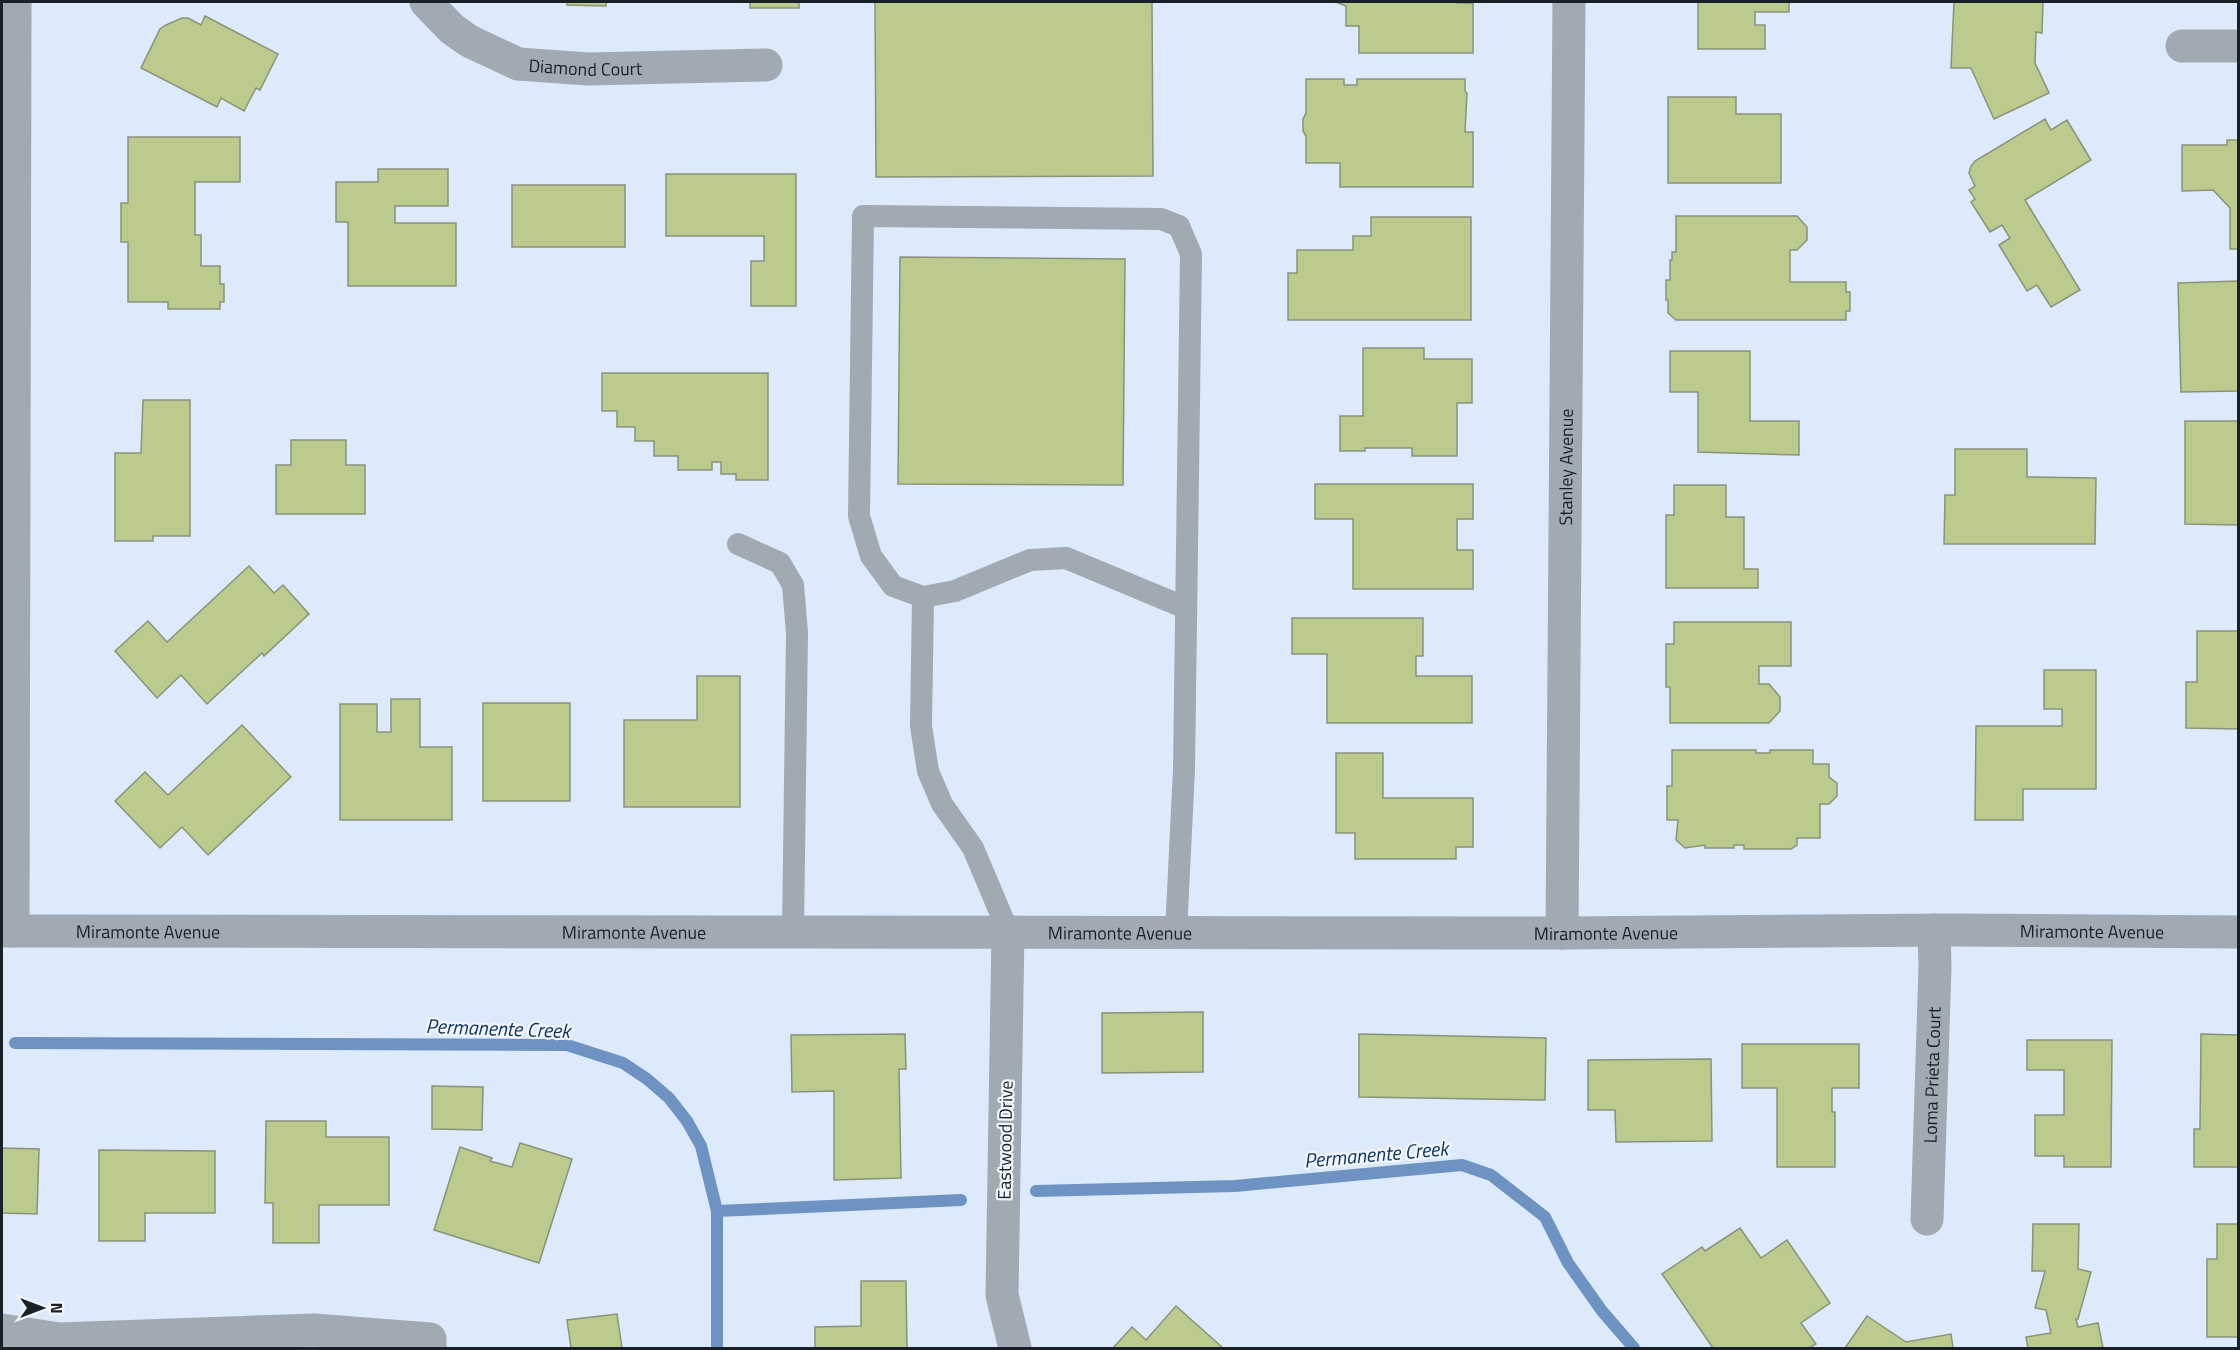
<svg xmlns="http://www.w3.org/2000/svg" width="2240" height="1350" font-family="'Titillium Web',sans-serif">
  <rect width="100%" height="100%" fill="#dceafc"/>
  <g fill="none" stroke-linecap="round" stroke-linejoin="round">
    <!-- stream -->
    <g stroke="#6e93c3" stroke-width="12">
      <path d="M15 1043 567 1045 623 1063 647 1079 669 1098 687 1121 701 1146 717 1211V1348"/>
      <path d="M1036 1191 1235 1186 1462 1165 1491 1175 1545 1217 1568 1263 1602 1311 1634 1348"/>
      <path d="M717 1211 961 1200"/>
    </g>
  </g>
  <!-- building -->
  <g fill="#bbca8d" stroke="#8b9279" stroke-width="1.5">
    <path d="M567 2H606V6L567 5Z"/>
    <rect x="750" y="2" width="49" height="6"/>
    <path d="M875 2H1152L1153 176 876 177Z"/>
    <path d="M1336 2H1457V3H1473V53H1359V26H1346V6Z"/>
    <path d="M1698 2H1789V12H1755V25H1765V49H1698Z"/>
    <path d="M1954 2H2043L2042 33 2036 32 2035 63 2049 93 1994 119 1971 68H1951Z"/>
    <path d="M205 16 278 54 260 90 256 88 244 111 221 98 217 107 141 68 160 29 166 25 182 18H188L201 25Z"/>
    <path d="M1306 79H1344V85H1357V79H1465V91L1467 93 1465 132H1473V187H1340V163H1306V136L1303 131V119L1306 113Z"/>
    <path d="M1668 97H1736V114H1781V183H1668Z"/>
    <path d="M2045 119 2051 130 2067 120 2091 160 2025 200 2080 290 2051 307 2037 285 2027 291 1999 245 2010 238 2002 225 1990 232 1971 202 1975 199 1969 190 1975 186 1969 173 1971 166 1975 161Z"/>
    <path d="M128 137H240V182H195V235H201V266H220V284H224V302H220V309H168V302H128V242H121V203H128Z"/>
    <path d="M2227 140H2238V249H2230V208L2213 190 2182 191V145H2227Z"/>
    <path d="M378 169H448V206H395V223H456V286H348V222H336V182H378Z"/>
    <path d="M666 174H796V306H751V261H764V236H666Z"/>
    <rect x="512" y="185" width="113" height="62"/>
    <path d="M1676 216H1797L1807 227V240L1797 250H1790V282H1846V292H1850V311H1846V320H1676L1668 313V300H1666V280H1670V260H1672V252H1676Z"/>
    <path d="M1371 217H1471V320H1288V273H1297V250H1353V236H1371Z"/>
    <path d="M900 257 1125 259 1123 485 898 484Z"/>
    <path d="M2238 281V391L2181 392 2178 283Z"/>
    <path d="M1363 348H1424V359H1472V403H1457V456H1412V448H1365V451H1340V416H1363Z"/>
    <path d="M1670 351H1750V421H1799V455L1698 452V392H1670Z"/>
    <path d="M602 373H768V480H736V474H721V462H712V470H678V456H654V441H635V427H617V411H602Z"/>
    <path d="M143 400H190V536H153V541H115V453H141Z"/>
    <path d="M2185 421H2238V525L2185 524Z"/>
    <path d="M291 440H346V465H365V514H276V465H291Z"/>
    <path d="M1955 449H2027V477L2096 478 2095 544H1944L1945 495H1955Z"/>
    <path d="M1315 484H1473V519H1457V550H1473V589H1353V519H1315Z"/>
    <path d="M1674 485H1726V517H1744V569H1758V588H1666V515H1674Z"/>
    <path d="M249 566 274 593 283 585 309 614 264 656 262 653 207 704 181 675 157 698 115 651 148 621 167 642Z"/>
    <path d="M1292 618H1423V656H1416V676H1472V723H1327V654H1292Z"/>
    <path d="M1674 622H1791V666H1759V684H1769L1780 697V711L1769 723H1670V687H1666V644H1674Z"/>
    <path d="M2197 631H2238V729L2186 728V682H2197Z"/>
    <path d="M2044 670H2096V789H2023V820H1975L1976 726H2062V709H2044Z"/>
    <path d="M697 676H740V807H624V720H697Z"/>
    <path d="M391 699H420V747H452V820H340V704H377V732H391Z"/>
    <rect x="483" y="703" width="87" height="98"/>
    <path d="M242 725 291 777 208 855 182 827 160 848 115 801 145 772 168 795Z"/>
    <path d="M1672 750H1756V753H1770V750H1813V764H1829V777L1837 783V796L1829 804H1820V838H1797V845L1791 849H1744V845H1734V848H1705V845L1685 848 1676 840 1678 820H1667V786H1672Z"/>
    <path d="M1336 753H1383V798H1473V847H1456V859H1355V833H1336Z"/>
    <path d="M1203 1012V1072L1102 1073V1013Z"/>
    <path d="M905 1034 906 1069H899L901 1178 834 1180V1091L792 1092 791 1035Z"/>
    <path d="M1359 1034 1546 1038 1545 1100 1359 1097Z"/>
    <path d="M2201 1034 2238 1035V1167H2194V1129H2200Z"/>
    <path d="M2027 1040H2112L2111 1167H2064V1156H2035V1115H2064V1070H2027Z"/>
    <path d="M1742 1044H1859V1088H1832V1112H1835V1167H1777V1088H1742Z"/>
    <path d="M1711 1059 1712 1141 1616 1142 1615 1110H1588V1060Z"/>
    <path d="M432 1086 483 1087 482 1130 432 1129Z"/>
    <path d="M266 1121H326V1137H389V1205H319V1243H273V1203H265Z"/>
    <path d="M520 1143 572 1159 539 1263 434 1230 460 1147 492 1158 490 1161 512 1167Z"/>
    <path d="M2 1148 39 1149 37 1214 2 1213Z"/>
    <path d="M99 1150 215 1151V1213H145V1241H99Z"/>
    <path d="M2033 1224H2079L2078 1269 2091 1272 2078 1319H2076L2078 1327 2098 1323 2103 1348H2028L2026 1337 2051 1333 2046 1310 2035 1308 2045 1271H2032Z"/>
    <path d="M2217 1224H2238V1337H2207V1259H2217Z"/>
    <path d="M1740 1228 1761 1258 1787 1240 1830 1303 1801 1323 1816 1344 1809 1348H1713L1662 1274 1702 1247 1705 1251Z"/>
    <path d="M861 1281H906L907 1348H815V1327L861 1326Z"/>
    <path d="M1176 1306 1223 1348H1113L1132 1327 1146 1340Z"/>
    <path d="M617 1314 622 1348H571L567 1320Z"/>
    <path d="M1867 1316 1906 1342 1951 1334 1953 1348H1845Z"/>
  </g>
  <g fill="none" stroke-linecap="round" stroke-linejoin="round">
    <!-- service -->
    <g stroke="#a1a9b2" stroke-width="22">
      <path d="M738 544 780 563 793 585 797 633 793 931"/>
      <path d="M923 597 921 726 928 771 942 804 973 848 1008 931"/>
      <path d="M1176 932 1184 770 1191 254 1179 226 1161 219 863 216 859 516 871 556 893 586 923 597 955 591 1030 560 1066 558 1186 608"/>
    </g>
    <!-- minor -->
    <g stroke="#a1a9b2" stroke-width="33">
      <path id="s1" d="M426 2 452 29 469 41 518 64 588 69 766 65"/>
      <path d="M2182 46H2238"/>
      <path d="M13 931 15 2"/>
      <path d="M1008 931 1002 1295 1015 1348"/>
      <path id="s2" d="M1562 933 1569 2"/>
      <path id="s3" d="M1927 1219 1935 967 1934 930"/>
      <path d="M2 1330 59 1339 314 1330 430 1339V1348"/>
    </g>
    <!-- tertiary -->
    <path stroke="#a1a9b2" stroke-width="33" id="s4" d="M2 931 1562 933 1949 930 2238 932"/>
  </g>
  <g text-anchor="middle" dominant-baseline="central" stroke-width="4.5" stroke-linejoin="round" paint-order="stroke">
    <!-- street labels -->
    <g font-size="18" fill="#1a2028" stroke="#f2f6fb">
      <text stroke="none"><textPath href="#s1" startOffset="180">Diamond Court</textPath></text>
      <text stroke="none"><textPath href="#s2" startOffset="466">Stanley Avenue</textPath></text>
      <text stroke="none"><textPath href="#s4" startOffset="146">Miramonte Avenue</textPath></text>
      <text stroke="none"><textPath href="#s4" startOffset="632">Miramonte Avenue</textPath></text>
      <text stroke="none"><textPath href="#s4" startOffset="2090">Miramonte Avenue</textPath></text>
      <text stroke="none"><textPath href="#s4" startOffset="1118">Miramonte Avenue</textPath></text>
      <text stroke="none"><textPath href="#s4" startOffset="1604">Miramonte Avenue</textPath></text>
      <text stroke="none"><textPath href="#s3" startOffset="144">Loma Prieta Court</textPath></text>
      <text transform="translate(1005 1140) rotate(-89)">Eastwood Drive</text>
    </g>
    <!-- water labels -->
    <g font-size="20" font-style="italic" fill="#0f3663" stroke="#f2f6fb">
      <text transform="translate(498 1028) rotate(2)">Permanente Creek</text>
      <text transform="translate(1376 1154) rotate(-5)">Permanente Creek</text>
    </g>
  </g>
  <!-- border -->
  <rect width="2240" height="1350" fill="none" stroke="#1a2028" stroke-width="6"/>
  <!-- north arrow -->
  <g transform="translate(42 1308) rotate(90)" stroke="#f2f6fb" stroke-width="4.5" paint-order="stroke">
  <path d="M0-4.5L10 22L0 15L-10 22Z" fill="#1a2028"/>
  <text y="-9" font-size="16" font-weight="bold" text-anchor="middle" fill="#1a2028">N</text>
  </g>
</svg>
